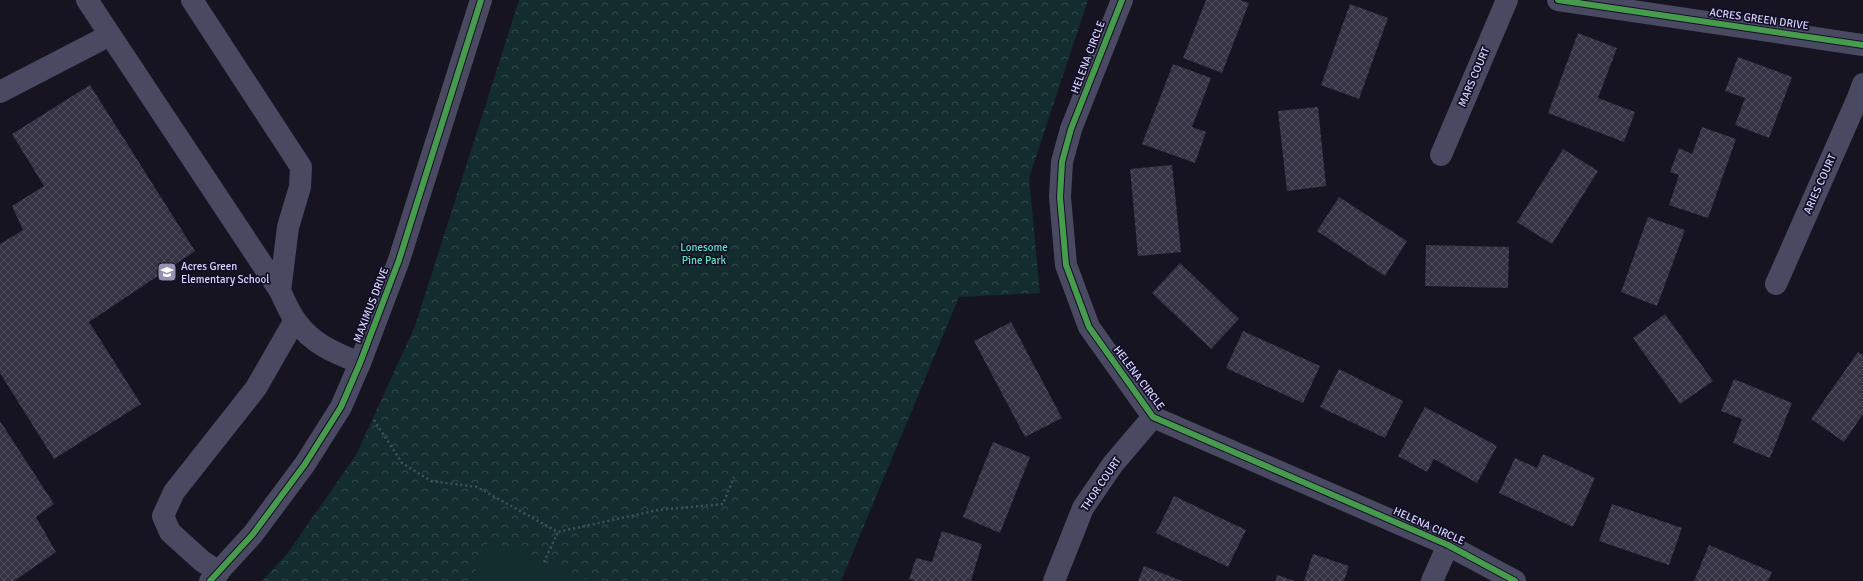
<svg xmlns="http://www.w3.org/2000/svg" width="1863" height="581" font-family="Signika,sans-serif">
  <defs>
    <pattern id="park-crowns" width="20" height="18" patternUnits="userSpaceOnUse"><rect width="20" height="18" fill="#132c2d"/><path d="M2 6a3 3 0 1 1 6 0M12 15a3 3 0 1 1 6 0" fill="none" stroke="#354a4c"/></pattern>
    <pattern id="building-cross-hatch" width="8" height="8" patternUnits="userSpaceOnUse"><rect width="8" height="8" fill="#343243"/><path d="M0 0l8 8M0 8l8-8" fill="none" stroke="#514f5f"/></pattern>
  </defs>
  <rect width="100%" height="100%" fill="#161421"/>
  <!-- park -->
  <path fill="url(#park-crowns)" d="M519 0H1088L1029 178 1040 293 959 297 841 581H262L287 554 356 455 415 326Z"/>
  <!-- pitch -->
  <path fill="#132c2d" d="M489 540 590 581H471Z"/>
  <!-- building -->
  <g fill="url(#building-cross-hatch)">
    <path d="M1206 0H1240L1249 3 1222 73 1183 58Z"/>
    <path d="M1350 4 1388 18 1359 99 1321 85Z"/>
    <path d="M1578 33 1617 48 1598 98 1635 112 1624 142 1548 113Z"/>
    <path d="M1738 57 1792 77 1769 138 1735 125 1745 98 1725 91Z"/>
    <path d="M1173 64 1211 78 1192 127 1206 132 1195 163 1142 144Z"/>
    <path d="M90 85 195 251 89 322 141 404 54 459 0 373V244L23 230 12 206 44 186 12 134Z"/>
    <path d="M1318 107 1326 186 1287 191 1278 111Z"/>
    <path d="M1702 127 1736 139 1708 218 1669 205 1679 175 1670 172 1679 148 1692 154Z"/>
    <path d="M1563 149 1598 171 1552 244 1517 222Z"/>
    <path d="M1172 165 1181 252 1138 256 1130 169Z"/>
    <path d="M1339 197 1407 241 1385 276 1317 231Z"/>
    <path d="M1648 217 1685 230 1657 306 1621 292Z"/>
    <path d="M1426 245 1509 247 1508 288 1425 286Z"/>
    <path d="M1180 263 1239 319 1211 349 1152 293Z"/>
    <path d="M1665 314 1713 381 1680 404 1633 338Z"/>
    <path d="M1011 322 1062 418 1025 437 974 341Z"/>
    <path d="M1243 331 1320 366 1303 403 1226 368Z"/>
    <path d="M1858 352 1863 355V414L1844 442 1811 419Z"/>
    <path d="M1339 369 1403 401 1385 438 1320 407Z"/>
    <path d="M1734 379 1792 403 1770 458 1733 443 1742 419 1721 411Z"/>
    <path d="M1425 407 1497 446 1477 483 1434 459 1427 472 1398 456Z"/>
    <path d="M0 421 54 504 36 517 56 552 14 581H0Z"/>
    <path d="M993 442 1030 457 1000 533 963 517Z"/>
    <path d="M1543 454 1595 478 1573 527 1499 493 1515 458 1537 468Z"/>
    <path d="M1174 496 1246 530 1228 567 1156 533Z"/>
    <path d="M1612 504 1682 528 1669 565 1599 541Z"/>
    <path d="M942 531 982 544 971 581H915L909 579 916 558 932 562Z"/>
    <path d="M1709 545 1772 572 1768 581H1694Z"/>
    <path d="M1313 554 1349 566 1344 581H1304Z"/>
    <path d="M1144 566 1182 581H1138Z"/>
    <path d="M1277 575 1295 581H1276Z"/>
  </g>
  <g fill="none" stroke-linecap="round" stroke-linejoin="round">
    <!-- path -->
    <g stroke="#44505f" stroke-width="2.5" stroke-dasharray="2 3" stroke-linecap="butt">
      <path d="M374 420 402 463 431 481 477 487 558 532 658 510 723 504 734 477"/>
      <path d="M544 562 558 532"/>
    </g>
    <!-- minor -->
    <g stroke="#4a4962" stroke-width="22">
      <path d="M87 0 280 291C285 301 289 312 296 321 312 344 335 353 360 363"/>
      <path d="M192 0 301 167 300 187 288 227 280 291"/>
      <path d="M1122 0 1071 129 1062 162 1060 197 1066 265 1089 327 1153 417 1448 545 1515 581"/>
      <path d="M1558 0 1863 45"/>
      <path d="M0 92 110 35"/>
      <path d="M1441 155 1507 0"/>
      <path d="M1776 284 1857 100 1863 84"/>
      <path d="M219 572 202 561 170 532 163 516 174 492 256 388 295 320"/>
      <path d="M210 581 253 534 305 464 341 407 360 363 399 260 481 0"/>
      <path d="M1054 581 1083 508 1113 464 1153 417"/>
      <path d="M1432 581 1448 545"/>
    </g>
    <defs>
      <g id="cycleway">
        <path d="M1122 0 1071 129 1062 162 1060 197 1066 265 1089 327 1153 417 1448 545 1515 581"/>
        <path d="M1558 0 1863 45"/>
        <path d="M210 581 253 534 305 464 341 407 360 363 399 260 481 0"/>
      </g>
    </defs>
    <!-- cycleway casing -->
    <use href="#cycleway" stroke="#130f26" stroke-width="8"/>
    <!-- cycleway -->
    <use href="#cycleway" stroke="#469c4c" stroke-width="6"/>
  </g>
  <!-- icons -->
  <defs>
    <symbol id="school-square" viewBox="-11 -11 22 22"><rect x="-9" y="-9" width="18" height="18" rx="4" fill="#9591b1" stroke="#130f26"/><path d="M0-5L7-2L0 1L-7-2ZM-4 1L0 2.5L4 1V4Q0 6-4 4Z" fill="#fff"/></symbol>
  </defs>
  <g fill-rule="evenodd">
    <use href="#school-square" x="156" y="261" width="22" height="22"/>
  </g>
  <g text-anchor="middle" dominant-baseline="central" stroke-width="3.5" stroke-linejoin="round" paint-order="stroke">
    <!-- street labels -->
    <g font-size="11" fill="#d9d4ff" stroke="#130f26">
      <text transform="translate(1759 19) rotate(8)">ACRES GREEN DRIVE</text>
      <text transform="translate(1088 57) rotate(-69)">HELENA CIRCLE</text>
      <text transform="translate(1474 77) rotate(-67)">MARS COURT</text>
      <text transform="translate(1820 184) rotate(-66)">ARIES COURT</text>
      <text transform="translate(371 305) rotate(-69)">MAXIMUS DRIVE</text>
      <text transform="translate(1139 378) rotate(53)">HELENA CIRCLE</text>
      <text transform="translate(1101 484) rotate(-56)">THOR COURT</text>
      <text transform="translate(1429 526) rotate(24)">HELENA CIRCLE</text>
    </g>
    <!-- park labels -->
    <g font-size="11" fill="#5fe0c0" stroke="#130f26">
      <text x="704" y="247">Lonesome<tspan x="704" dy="13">Pine Park</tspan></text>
    </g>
    <!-- poi labels -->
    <g font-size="11" fill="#d9d4ff" stroke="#130f26" text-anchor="start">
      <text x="181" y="266">Acres Green<tspan x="181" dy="13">Elementary School</tspan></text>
    </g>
  </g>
</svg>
